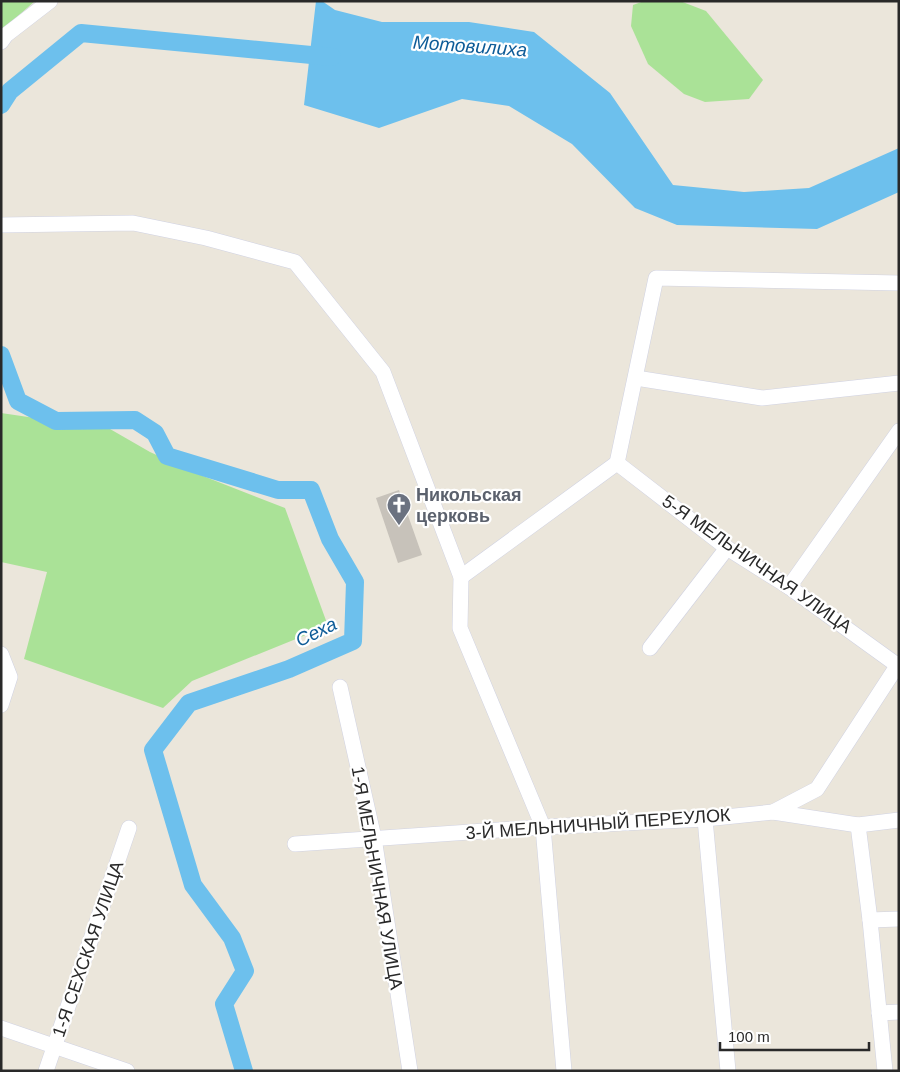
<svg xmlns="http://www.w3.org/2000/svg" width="900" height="1072" font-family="Helvetica,sans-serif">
  <rect width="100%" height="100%" fill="#ebe6db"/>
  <!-- green -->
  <g fill="#aae297">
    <path d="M1 1H35L1 31Z"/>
    <path d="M644 1H680L706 11 763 80 749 99 705 102 684 94 648 64 631 26 633 5Z"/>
    <path d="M1 413 110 429 150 452 203 476 285 508 328 626 192 681 163 708 24 659 47 572 1 562Z"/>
  </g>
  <!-- water -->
  <path fill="#6dc0ed" d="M316 1H322L335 10 382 22H469L534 32 610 93 673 185 744 192 809 188 899 148V192L817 229 677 225 635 208 572 144 509 106 462 99 379 128 304 105Z"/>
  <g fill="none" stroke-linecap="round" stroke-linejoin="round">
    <!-- river -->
    <g stroke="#6dc0ed" stroke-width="18">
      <path d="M1 105 10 91 81 33 332 57"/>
      <path d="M1 355 18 401 56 421 135 420 155 433 167 456 278 490H311L330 539 355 582 353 641 289 669 189 703 153 750 193 885 232 938 245 971 224 1004 244 1071"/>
    </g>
  </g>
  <!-- building -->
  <path fill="#c7c2ba" d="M399 490 422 555 398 563 376 498Z"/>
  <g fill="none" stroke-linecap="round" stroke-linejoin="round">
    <defs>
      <g id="minor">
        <path d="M1 42 6 35 50 1"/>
        <path d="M1 225 133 223 206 238 295 262 383 372 461 577 460 628 543 827 564 1071"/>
        <path d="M636 378 762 398 899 383"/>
        <path d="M617 463 656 278 899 283"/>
        <path d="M617 463 727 548 789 587 897 665"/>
        <path d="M461 577 617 463"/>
        <path d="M789 587 899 431"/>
        <path d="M650 648 727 548"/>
        <path d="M1 654 10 677 1 705"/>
        <path d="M340 687 374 838 410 1071"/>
        <path d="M773 812 817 789 899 663"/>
        <path d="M705 819 728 1071"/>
        <path d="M858 825 870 920 885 1071"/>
        <path d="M295 844 543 827 705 819 773 812 858 825 899 820"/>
        <path d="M870 920 899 919"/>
        <path d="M879 1013 899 1012"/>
        <path d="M1 1028 127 1071"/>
        <path d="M46 1071 129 828"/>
      </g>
    </defs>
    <!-- minor casing -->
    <use href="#minor" stroke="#d0d2e2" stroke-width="16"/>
    <!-- minor -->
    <use href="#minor" stroke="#fff" stroke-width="15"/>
  </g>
  <!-- icons -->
  <defs>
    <symbol id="church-pin" viewBox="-11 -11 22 30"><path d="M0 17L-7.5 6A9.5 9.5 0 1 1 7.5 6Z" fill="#6b7280" stroke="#fff"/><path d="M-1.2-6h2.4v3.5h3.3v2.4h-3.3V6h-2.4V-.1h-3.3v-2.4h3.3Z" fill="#fff"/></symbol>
  </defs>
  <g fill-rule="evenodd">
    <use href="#church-pin" x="385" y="491" width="28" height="38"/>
  </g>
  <g text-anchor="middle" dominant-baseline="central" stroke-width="4.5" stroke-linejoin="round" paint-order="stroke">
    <!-- worship labels -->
    <g font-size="18" font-weight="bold" fill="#5b616d" stroke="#fff" text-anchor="start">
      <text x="416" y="495">Никольская<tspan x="416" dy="21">церковь</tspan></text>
    </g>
    <!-- street labels -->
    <g font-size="18" fill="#292929" stroke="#fff">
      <text transform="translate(757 564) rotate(35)">5-Я МЕЛЬНИЧНАЯ УЛИЦА</text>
      <text transform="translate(598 824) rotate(-4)">3-Й МЕЛЬНИЧНЫЙ ПЕРЕУЛОК</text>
      <text transform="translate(377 878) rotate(80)">1-Я МЕЛЬНИЧНАЯ УЛИЦА</text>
      <text transform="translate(88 949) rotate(-71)">1-Я СЕХСКАЯ УЛИЦА</text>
    </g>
    <!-- water labels -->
    <g font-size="19" font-style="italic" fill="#0e5c98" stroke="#fff">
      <text transform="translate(470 46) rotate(4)">Мотовилиха</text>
      <text transform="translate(316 632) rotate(-26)">Сеха</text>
    </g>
  </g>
  <!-- border -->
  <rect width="900" height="1072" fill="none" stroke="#292929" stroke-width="5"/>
  <!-- scale -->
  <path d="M720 1042v8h149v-8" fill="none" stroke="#292929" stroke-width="2.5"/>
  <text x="728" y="1042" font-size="15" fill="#292929" stroke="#ffffff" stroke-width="4" paint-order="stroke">100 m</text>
</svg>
